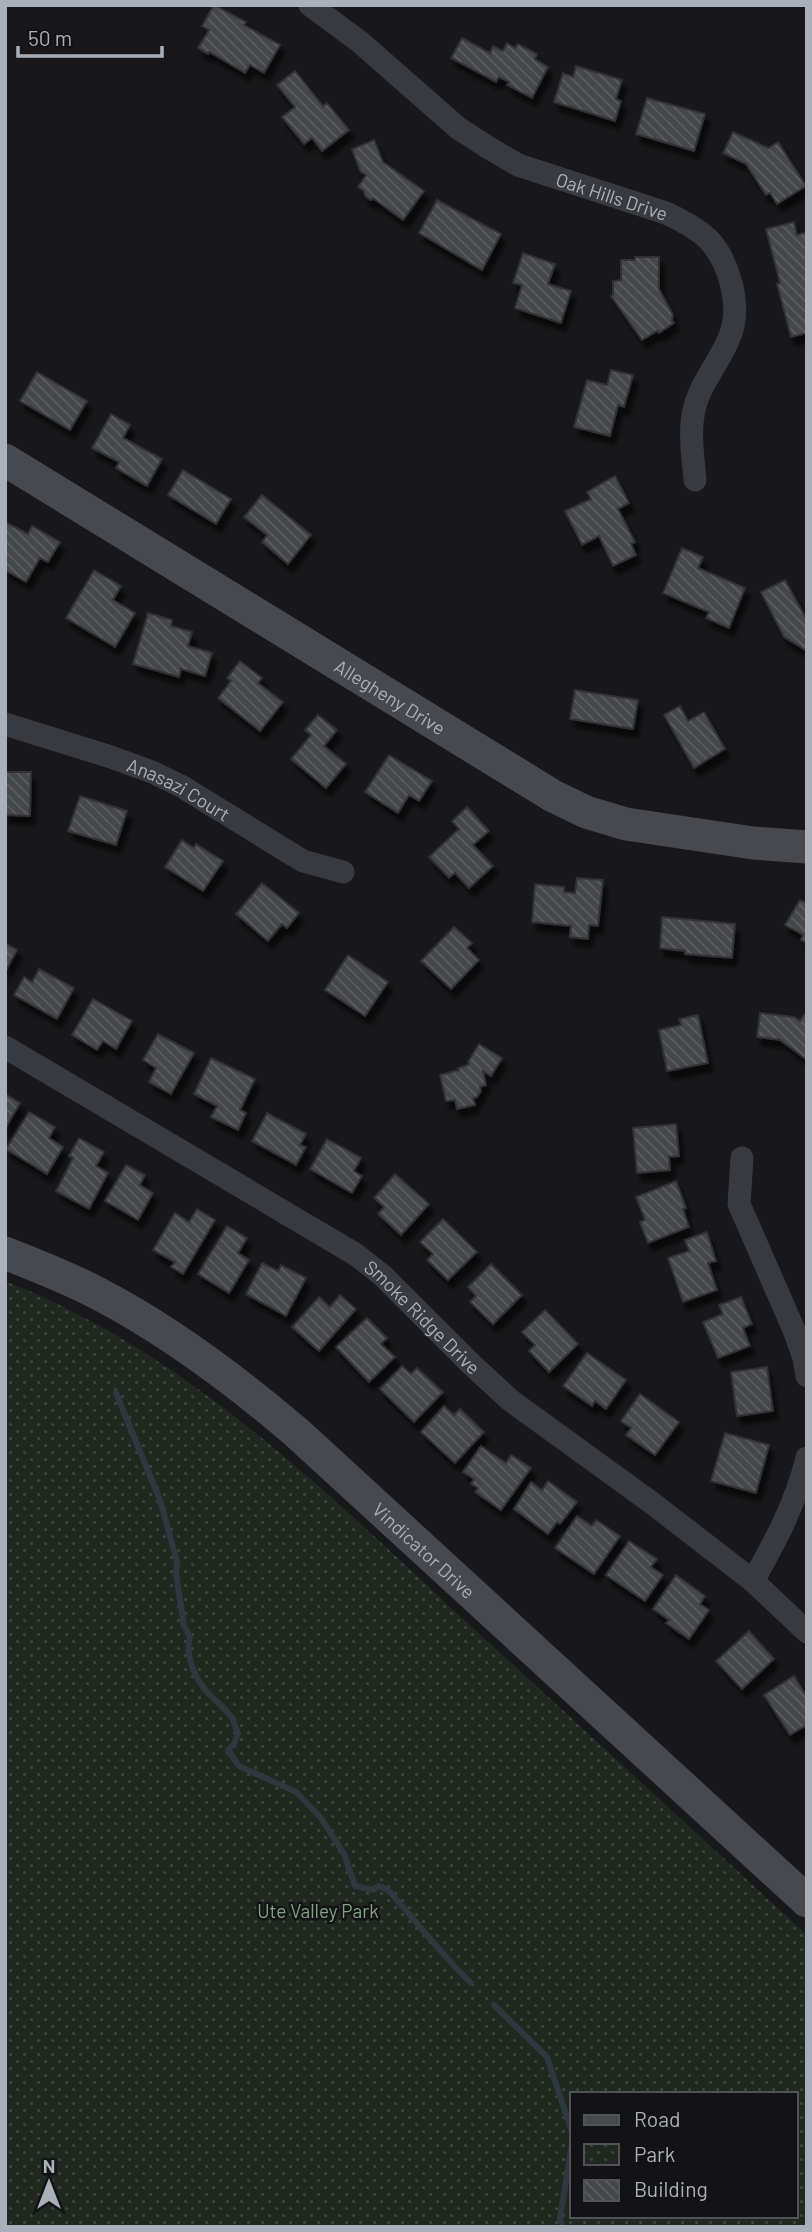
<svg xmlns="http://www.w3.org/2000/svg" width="812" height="2232" font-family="Barlow,sans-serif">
  <defs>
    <pattern id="park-dots" width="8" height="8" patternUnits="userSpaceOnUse" patternTransform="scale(1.75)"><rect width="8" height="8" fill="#202820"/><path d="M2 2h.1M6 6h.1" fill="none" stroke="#3e453e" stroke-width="1.8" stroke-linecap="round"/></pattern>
    <pattern id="building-back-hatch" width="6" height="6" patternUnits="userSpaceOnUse" patternTransform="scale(1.75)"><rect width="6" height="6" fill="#44464a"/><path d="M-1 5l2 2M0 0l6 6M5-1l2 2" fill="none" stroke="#5c5e62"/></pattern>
    <filter id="shadow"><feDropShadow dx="4.5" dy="8" stdDeviation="2" flood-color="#0009"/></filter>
  </defs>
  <rect width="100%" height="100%" fill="#18181a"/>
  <!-- park -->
  <path fill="url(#park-dots)" fill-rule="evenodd" d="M5 1281C184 1351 323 1489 461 1617 577 1723 692 1829 807 1935V2227H5ZM572 2094H796V2216H572Z"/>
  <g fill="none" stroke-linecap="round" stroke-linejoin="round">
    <!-- stream -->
    <g stroke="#2e383e" stroke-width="6">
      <path d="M116 1393 160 1500 177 1562 176 1574 184 1626 190 1637C185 1656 195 1679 208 1693 216 1701 226 1709 232 1718 234 1723 236 1728 238 1733L234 1744 228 1750 239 1766 296 1792 321 1818 344 1854 355 1886 373 1890 379 1886 388 1890C416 1921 441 1954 471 1983"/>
      <path d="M494 2005 547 2057 572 2132"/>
      <path d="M563 2227 560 2219 572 2143"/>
    </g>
  </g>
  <!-- building -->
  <g fill="url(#building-back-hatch)" stroke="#323236" stroke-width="2" filter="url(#shadow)">
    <path d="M214 5 246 22 244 25 280 45 264 73 250 65 245 73 209 52 208 54 198 48 209 30 202 26Z"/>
    <path d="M462 38 490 53 493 46 503 51 507 43 515 48 518 44 537 54 535 59 548 67 532 98 507 85 509 82 499 77 496 82 451 58Z"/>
    <path d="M576 66 622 80 616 99 621 101 615 121 554 102 563 73 573 77Z"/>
    <path d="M295 71 323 106 327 103 349 130 322 151 312 138 304 144 282 117 295 107 277 85Z"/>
    <path d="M647 98 705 114 694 151 636 134Z"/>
    <path d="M733 132 768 148 778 142 806 186 777 204 770 193 766 195 746 164 723 153Z"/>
    <path d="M374 140 383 162 424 191 403 220 374 199 370 200 365 196 364 191 358 187 366 175 360 171 352 149Z"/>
    <path d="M437 200 501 234 482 270 419 233Z"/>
    <path d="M794 222 797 235 807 232V333L791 337 777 284 780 283 766 229Z"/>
    <path d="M523 253 555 264 548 284 571 291 561 323 515 308 522 285 513 283Z"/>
    <path d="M635 257H659V289L673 315 672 320 674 323 659 333 657 331 642 340 611 296 613 295V281L621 280V260H635Z"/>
    <path d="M611 370 633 375 624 407 618 405 610 436 574 427 587 380 607 385Z"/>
    <path d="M37 372 87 401 70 430 20 401Z"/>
    <path d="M111 414 130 425 123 438 162 459 147 486 116 468 119 462 92 448Z"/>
    <path d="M183 470 231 499 216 524 168 495Z"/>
    <path d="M615 476 629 503 618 509 635 542 631 544 636 555 613 566 599 536 582 545 565 511 591 499 587 492Z"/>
    <path d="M262 495 311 535 288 564 262 542 267 535 244 517Z"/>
    <path d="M5 522 28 534 32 526 60 542 48 562 40 558 26 582 5 570Z"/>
    <path d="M682 548 703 557 698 568 745 588 729 628 706 618 709 612 663 593Z"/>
    <path d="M94 570 121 586 113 600 135 613 115 647 66 618Z"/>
    <path d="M785 580 807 620V651L784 637 761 592Z"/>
    <path d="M148 613 172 620 171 626 192 632 188 646 212 653 205 676 181 669 179 677 133 664Z"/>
    <path d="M240 661 262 678 258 683 283 702 260 731 218 698 231 681 227 678Z"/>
    <path d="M575 690 638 700 633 729 570 719Z"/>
    <path d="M680 706 688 721 704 712 725 749 694 768 664 715Z"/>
    <path d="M318 715 337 730 324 746 346 764 326 788 291 759 311 735 305 730Z"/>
    <path d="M389 755 432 781 419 801 409 795 398 813 365 792Z"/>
    <path d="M5 772H31L30 816 5 815Z"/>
    <path d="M80 796 127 811 116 845 68 831Z"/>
    <path d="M467 807 489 831 473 845 493 866 469 888 455 873 449 878 429 857 459 829 452 821Z"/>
    <path d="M182 840 194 848 196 844 223 861 203 891 165 867Z"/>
    <path d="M577 878 603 880 598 926 589 925 588 939 570 937 571 926 532 922 535 884 564 887V892L575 893Z"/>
    <path d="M262 883 299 913 287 928 282 924 268 941 236 914Z"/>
    <path d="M800 900 807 903V943L801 940 803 935 785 925Z"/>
    <path d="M662 917 735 924 732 958 685 954V951L660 948Z"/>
    <path d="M454 927 472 943 467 948 479 960 451 989 421 961Z"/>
    <path d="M5 943 17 950 5 972Z"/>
    <path d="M348 955 388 982 365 1016 325 990Z"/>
    <path d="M39 969 74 988 57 1019 14 995 24 977 32 982Z"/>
    <path d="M93 999 132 1021 116 1049 103 1041 97 1050 72 1035Z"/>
    <path d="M760 1013 794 1017 800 1021 804 1015 807 1017V1060L780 1040 757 1037Z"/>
    <path d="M698 1015 708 1063 667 1071 659 1030 681 1025 679 1019Z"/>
    <path d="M158 1034 194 1053 171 1094 149 1082 156 1068 143 1060Z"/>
    <path d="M479 1044 502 1058 491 1076 483 1071 486 1085 480 1087 481 1091 477 1097 473 1098 475 1105 457 1109 455 1100 446 1101 440 1075 459 1070 458 1068 468 1065 469 1063 468 1062Z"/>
    <path d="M211 1058 255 1079 240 1110 246 1113 238 1130 211 1117 217 1106 194 1094Z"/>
    <path d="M5 1094 20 1103 5 1129Z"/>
    <path d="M29 1112 55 1127 49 1138 63 1147 47 1174 6 1149Z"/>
    <path d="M267 1113 306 1134 300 1145 306 1147 296 1165 252 1141Z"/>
    <path d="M676 1124 679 1156 669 1157 670 1170 637 1173 633 1128Z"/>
    <path d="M79 1138 104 1152 96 1166 108 1173 89 1209 56 1191 73 1158 69 1156Z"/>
    <path d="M327 1139 361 1158 354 1171 362 1176 352 1193 310 1169Z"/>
    <path d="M126 1165 145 1175 140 1185 153 1193 138 1220 105 1201Z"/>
    <path d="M395 1174 429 1204 401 1235 378 1214 384 1207 374 1198Z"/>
    <path d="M676 1181 686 1208 683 1209 689 1227 648 1243 640 1222 645 1220 636 1197Z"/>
    <path d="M197 1209 215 1220 183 1274 171 1267 175 1262 153 1250 175 1213 189 1222Z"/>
    <path d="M443 1219 477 1252 448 1280 427 1260 433 1254 420 1242Z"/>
    <path d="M227 1226 247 1238 238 1253 249 1260 229 1293 198 1274Z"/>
    <path d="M707 1232 716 1261 708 1263 717 1290 683 1302 668 1258 689 1251 685 1240Z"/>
    <path d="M262 1263 278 1271 281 1265 306 1278 286 1316 246 1294Z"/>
    <path d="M491 1264 522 1295 493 1324 470 1302 476 1296 468 1287Z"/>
    <path d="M340 1295 356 1309 319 1351 292 1327 319 1297 330 1307Z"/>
    <path d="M741 1297 752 1324 743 1328 750 1346 718 1358 703 1322 723 1314 719 1305Z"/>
    <path d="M545 1310 578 1344 549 1372 529 1351 535 1345 522 1332Z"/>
    <path d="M367 1318 387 1338 381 1344 395 1357 369 1382 336 1347Z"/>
    <path d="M587 1353 626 1380 606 1409 595 1401 592 1406 563 1386Z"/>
    <path d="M402 1366 411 1374 417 1368 443 1392 414 1422 380 1389Z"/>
    <path d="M767 1367 773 1411 737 1416 731 1372Z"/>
    <path d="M640 1394 679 1422 655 1455 626 1435 631 1428 621 1421Z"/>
    <path d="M444 1406 454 1415 460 1409 484 1432 455 1463 421 1432Z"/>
    <path d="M725 1433 769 1445 756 1493 711 1481Z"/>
    <path d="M481 1446 506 1463 511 1455 531 1468 501 1510 475 1492 478 1488 471 1484 474 1479 463 1472Z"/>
    <path d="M548 1481 577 1502 560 1524 557 1522 548 1534 514 1509 531 1482 542 1490Z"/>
    <path d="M577 1516 592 1526 596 1520 620 1536 594 1574 555 1548Z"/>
    <path d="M629 1541 657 1559 651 1567 663 1575 645 1601 606 1575Z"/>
    <path d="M676 1575 705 1596 700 1604 709 1610 689 1639 666 1623 669 1620 653 1609Z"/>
    <path d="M749 1631 774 1659 742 1689 716 1661Z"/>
    <path d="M794 1676 807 1697V1725L790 1735 764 1695Z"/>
  </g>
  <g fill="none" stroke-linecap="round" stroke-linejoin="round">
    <!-- street -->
    <g stroke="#393a3f" stroke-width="23">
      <path id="s1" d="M310 5 360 42 458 128 489 148 518 165 666 213C681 220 695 227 707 238 729 260 741 304 731 333 722 360 700 382 694 410 689 433 693 457 695 480"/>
      <path id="s2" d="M5 724 111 757 152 772 181 786 303 861 343 872"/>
      <path id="s3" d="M5 1047 355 1254 382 1275 470 1363 510 1400 652 1503 753 1581 807 1632"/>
      <path d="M742 1158 739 1204 794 1330 804 1358 807 1376"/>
      <path d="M753 1581C776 1540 795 1505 807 1458"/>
    </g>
    <!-- secondary -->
    <g stroke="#47494f" stroke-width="33">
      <path id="s4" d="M5 460 553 796 586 812 626 824 753 843 807 847"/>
      <path id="s5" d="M5 1253C37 1266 69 1278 99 1294 170 1331 235 1380 296 1432L807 1901"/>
    </g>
  </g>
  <g text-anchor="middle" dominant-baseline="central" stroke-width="5" stroke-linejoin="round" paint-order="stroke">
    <!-- street labels -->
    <g font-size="19" fill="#aab0b9" stroke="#131315">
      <text stroke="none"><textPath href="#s1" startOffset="362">Oak Hills Drive</textPath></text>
      <text stroke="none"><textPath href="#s4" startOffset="452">Allegheny Drive</textPath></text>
      <text stroke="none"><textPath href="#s2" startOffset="186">Anasazi Court</textPath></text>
      <text stroke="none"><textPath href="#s3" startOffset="499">Smoke Ridge Drive</textPath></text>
      <text stroke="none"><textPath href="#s5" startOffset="518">Vindicator Drive</textPath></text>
    </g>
    <!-- park labels -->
    <g font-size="19" fill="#81a481" stroke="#131315">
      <text x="318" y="1910">Ute Valley Park</text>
    </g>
  </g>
  <!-- border -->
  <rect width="812" height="2232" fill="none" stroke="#aab0b9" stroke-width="14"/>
  <!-- legend -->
  <rect x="570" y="2092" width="228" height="126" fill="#131315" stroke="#4f5257" stroke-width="2"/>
  <rect x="584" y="2115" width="35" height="10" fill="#47494f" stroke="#4f5257" stroke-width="2"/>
  <text x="634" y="2127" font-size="21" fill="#aab0b9">Road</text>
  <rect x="584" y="2144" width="35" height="21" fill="url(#park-dots)" stroke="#4f5257" stroke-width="2"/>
  <text x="634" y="2162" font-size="21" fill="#aab0b9">Park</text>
  <rect x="584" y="2180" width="35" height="21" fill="url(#building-back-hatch)" stroke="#4f5257" stroke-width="2"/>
  <text x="634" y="2197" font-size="21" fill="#aab0b9">Building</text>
  <!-- north arrow -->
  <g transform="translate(49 2183)" stroke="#131315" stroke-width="5" paint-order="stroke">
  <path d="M0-5L12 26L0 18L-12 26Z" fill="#aab0b9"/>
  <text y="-10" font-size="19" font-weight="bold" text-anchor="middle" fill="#aab0b9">N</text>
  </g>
  <!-- scale -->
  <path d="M18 46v10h144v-10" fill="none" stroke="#aab0b9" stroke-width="3.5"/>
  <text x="28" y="46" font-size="21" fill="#aab0b9" stroke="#131315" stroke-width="5" paint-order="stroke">50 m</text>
</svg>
